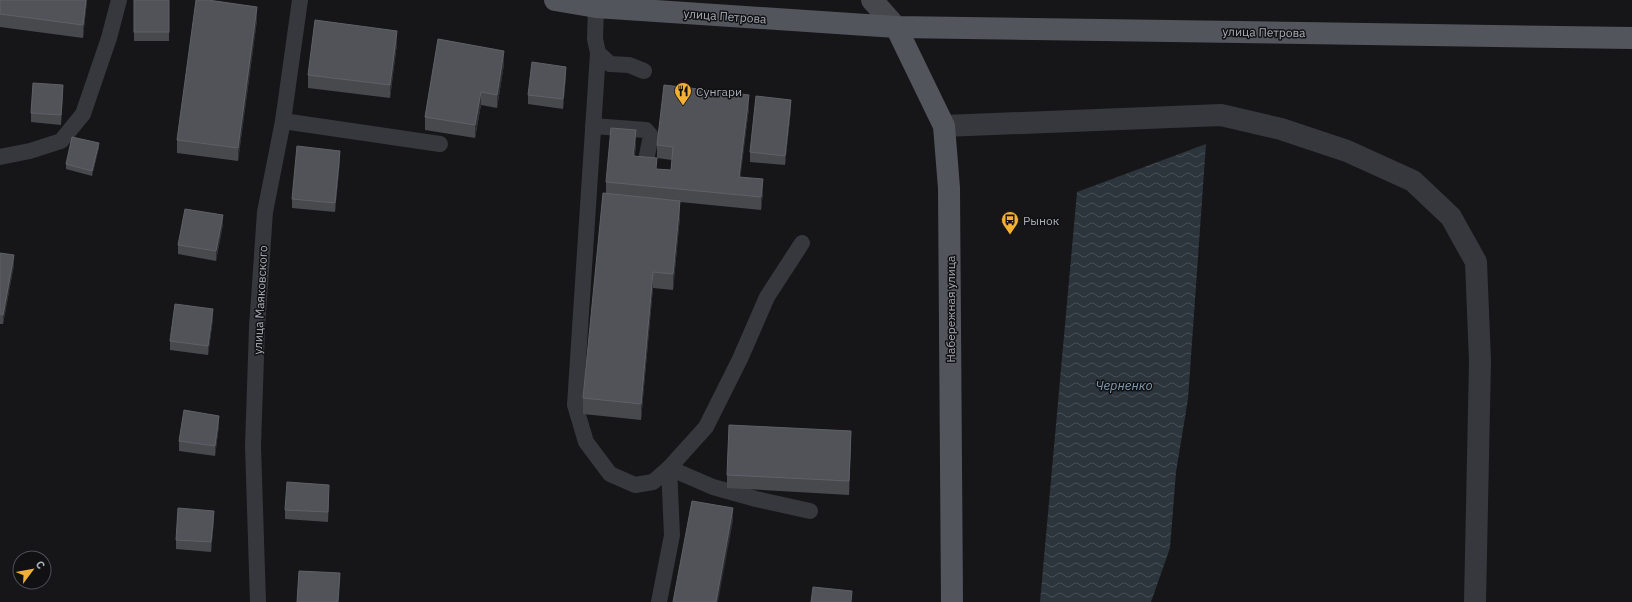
<svg xmlns="http://www.w3.org/2000/svg" width="1632" height="602" font-family="'IBM Plex Sans',sans-serif">
  <defs>
    <pattern id="water-waves" width="16" height="10" patternUnits="userSpaceOnUse"><rect width="16" height="10" fill="#2c353c"/><path d="M0 5q4-4 8 0t8 0" fill="none" stroke="#485056"/></pattern>
  </defs>
  <rect width="100%" height="100%" fill="#161618"/>
  <!-- water -->
  <path fill="url(#water-waves)" d="M1206 144 1188 399 1176 472 1170 548 1151 602H1040L1077 192Z"/>
  <g fill="none" stroke-linecap="round" stroke-linejoin="round">
    <!-- service -->
    <g stroke="#37383d" stroke-width="16">
      <path d="M596 7 595 39 598 53 610 64 629 65 644 71"/>
      <path d="M598 53 575 405 586 442 610 474 635 485 653 482 669 468 706 427 740 359 767 297 802 243"/>
      <path d="M283 121 440 144"/>
      <path d="M593 126 646 130 651 136 646 160"/>
      <path d="M0 157 30 151 61 141 83 114 109 38 119 0"/>
      <path d="M258 602 253 446 257 327 265 212 283 121 300 0"/>
      <path d="M659 602 672 535 669 468 713 487 756 499 810 511"/>
    </g>
    <!-- minor -->
    <path stroke="#37383d" stroke-width="22" d="M944 126 1221 115 1281 129 1347 151 1413 181 1451 217 1476 262 1480 361 1475 602"/>
    <!-- secondary -->
    <path stroke="#45474d" stroke-width="22" d="M872 0 896 27"/>
    <!-- primary -->
    <g stroke="#53555c" stroke-width="22">
      <path d="M555 0 596 7 896 27 1632 38"/>
      <path d="M896 27 944 126 949 188 952 602"/>
    </g>
  </g>
  <!-- wall -->
  <g fill="#47494d">
    <path d="M0 0H87L83 38 0 27Z"/>
    <rect x="134" y="0" width="35" height="41"/>
    <path d="M257 20 238 161 177 153V140Z"/>
    <path d="M397 44 390 98 308 88V75Z"/>
    <path d="M504 64 497 108 481 105 475 138 425 130V117Z"/>
    <path d="M566 76 563 109 528 104V95Z"/>
    <path d="M63 94 61 125 31 122V113Z"/>
    <path d="M749 108 740 177 763 192 761 210 680 202V217L673 290 653 288 641 420 583 414V398L606 193V182L636 143 635 156 657 169 671 170 672 160 657 158V145Z"/>
    <path d="M791 109 785 165 750 162V152Z"/>
    <path d="M99 147 92 176 66 169V164Z"/>
    <path d="M340 160 335 212 292 208V199Z"/>
    <path d="M223 224 216 261 178 254V245Z"/>
    <path d="M0 253 14 265 3 324H0Z"/>
    <path d="M213 319 208 355 170 350V341Z"/>
    <path d="M219 425 215 456 179 451V441Z"/>
    <path d="M851 444 849 495 727 488V475Z"/>
    <path d="M329 494 328 522 285 519V510Z"/>
    <path d="M214 520 211 552 176 549V540Z"/>
  </g>
  <!-- shaded-wall -->
  <g fill="#2f3033">
    <path d="M86 0H87L83 38V25Z"/>
    <path d="M257 7V20L238 161V148Z"/>
    <path d="M397 31V44L390 98V85Z"/>
    <path d="M504 51V64L497 108V95Z"/>
    <path d="M566 67V76L563 109V99Z"/>
    <path d="M63 85V94L61 125V115Z"/>
    <path d="M481 92V105L475 138V125Z"/>
    <path d="M749 95V108L739 190V177Z"/>
    <path d="M791 100V109L785 165V156Z"/>
    <path d="M636 130V143L633 169V156Z"/>
    <path d="M99 143V147L92 176V171Z"/>
    <path d="M340 151V160L335 212V203Z"/>
    <path d="M763 179V192L761 210V197Z"/>
    <path d="M680 201V217L673 290V274Z"/>
    <path d="M223 215V224L216 261V251Z"/>
    <path d="M14 255V265L3 324V315Z"/>
    <path d="M653 272V288L641 420V404Z"/>
    <path d="M213 309V319L208 355V346Z"/>
    <path d="M219 416V425L215 456V446Z"/>
    <path d="M851 431V444L849 495V481Z"/>
    <path d="M329 485V494L328 522V512Z"/>
    <path d="M733 508V521L718 602H716Z"/>
    <path d="M214 511V520L211 552V542Z"/>
  </g>
  <!-- building -->
  <g fill="#525359" stroke="#5f6168">
    <path d="M0 0H86L83 25 0 14Z"/>
    <rect x="134" y="0" width="35" height="32"/>
    <path d="M196 0H208L257 7 238 148 177 140Z"/>
    <path d="M315 20 397 31 390 85 308 75Z"/>
    <path d="M438 39 504 51 497 95 481 92 475 125 425 117Z"/>
    <path d="M532 62 566 67 563 99 528 95Z"/>
    <path d="M33 83 63 85 61 115 31 113Z"/>
    <path d="M664 85 749 95 739 177 763 179 761 197 606 182 611 128 636 130 633 156 657 158 656 169 671 170 673 147 657 145Z"/>
    <path d="M756 96 791 100 785 156 750 152Z"/>
    <path d="M72 137 99 143 92 171 66 164Z"/>
    <path d="M297 146 340 151 335 203 292 199Z"/>
    <path d="M603 193 680 201 673 274 653 272 641 404 583 398Z"/>
    <path d="M185 209 223 215 216 251 178 245Z"/>
    <path d="M0 253 14 255 3 315 0 314Z"/>
    <path d="M175 304 213 309 208 346 170 341Z"/>
    <path d="M184 410 219 416 215 446 179 441Z"/>
    <path d="M729 425 851 431 849 481 727 475Z"/>
    <path d="M287 482 329 485 328 512 285 510Z"/>
    <path d="M692 501 733 508 716 602H673Z"/>
    <path d="M178 508 214 511 211 542 176 540Z"/>
    <path d="M299 571 340 573 338 602H297Z"/>
    <path d="M813 587 852 591 851 602H811Z"/>
  </g>
  <!-- icons -->
  <defs>
    <symbol id="restaurant-pin" viewBox="-11 -11 22 30"><path d="M0 17L-7.5 6A9.5 9.5 0 1 1 7.5 6Z" fill="#f2b134" stroke="#111113"/><path d="M-5-6h1v4h1v-4h1v4h1v-4h1v5L-1.5 .5V6h-2V.5L-5-1ZM5-6V6H3V1.5H1.5Q1.5-4 5-6Z" fill="#111"/></symbol>
    <symbol id="bus-pin" viewBox="-11 -11 22 30"><path d="M0 17L-7.5 6A9.5 9.5 0 1 1 7.5 6Z" fill="#f2b134" stroke="#111113"/><path d="M-5-6H5V4H4V6H2V4H-2V6H-4V4H-5ZM-3.5-4V0h7V-4ZM-3.5 1.2v1.5H-2V1.2ZM2 1.2v1.5H3.5V1.2Z" fill="#111"/></symbol>
  </defs>
  <g fill-rule="evenodd">
    <use href="#restaurant-pin" x="673" y="81" width="20" height="27"/>
    <use href="#bus-pin" x="1000" y="210" width="20" height="27"/>
  </g>
  <g text-anchor="middle" dominant-baseline="central" stroke-width="3" stroke-linejoin="round" paint-order="stroke">
    <!-- street labels -->
    <g font-size="12" fill="#a8adb8" stroke="#111113">
      <text transform="translate(725 16) rotate(4)">улица Петрова</text>
      <text transform="translate(1264 32) rotate(1)">улица Петрова</text>
      <text transform="translate(260 300) rotate(-87)">улица Маяковского</text>
      <text transform="translate(950 309) rotate(-90)">Набережная улица</text>
    </g>
    <!-- poi labels -->
    <g font-size="12" fill="#a8adb8" stroke="#111113" text-anchor="start">
      <text x="696" y="91">Сунгари</text>
      <text x="1023" y="220">Рынок</text>
    </g>
    <!-- water labels -->
    <g font-size="13" font-style="italic" fill="#7f9bb3" stroke="#111113">
      <text x="1124" y="385">Черненко</text>
    </g>
  </g>
  <!-- north arrow -->
  <g transform="translate(32 570) rotate(58)"><circle r="19" fill="#111113" stroke="#4d4f55"/>
  <path d="M0-3L7 15L0 10L-7 15Z" fill="#f2b134"/>
  <text y="-6" font-size="11" font-weight="bold" text-anchor="middle" fill="#a8adb8">С</text>
  </g>
</svg>
